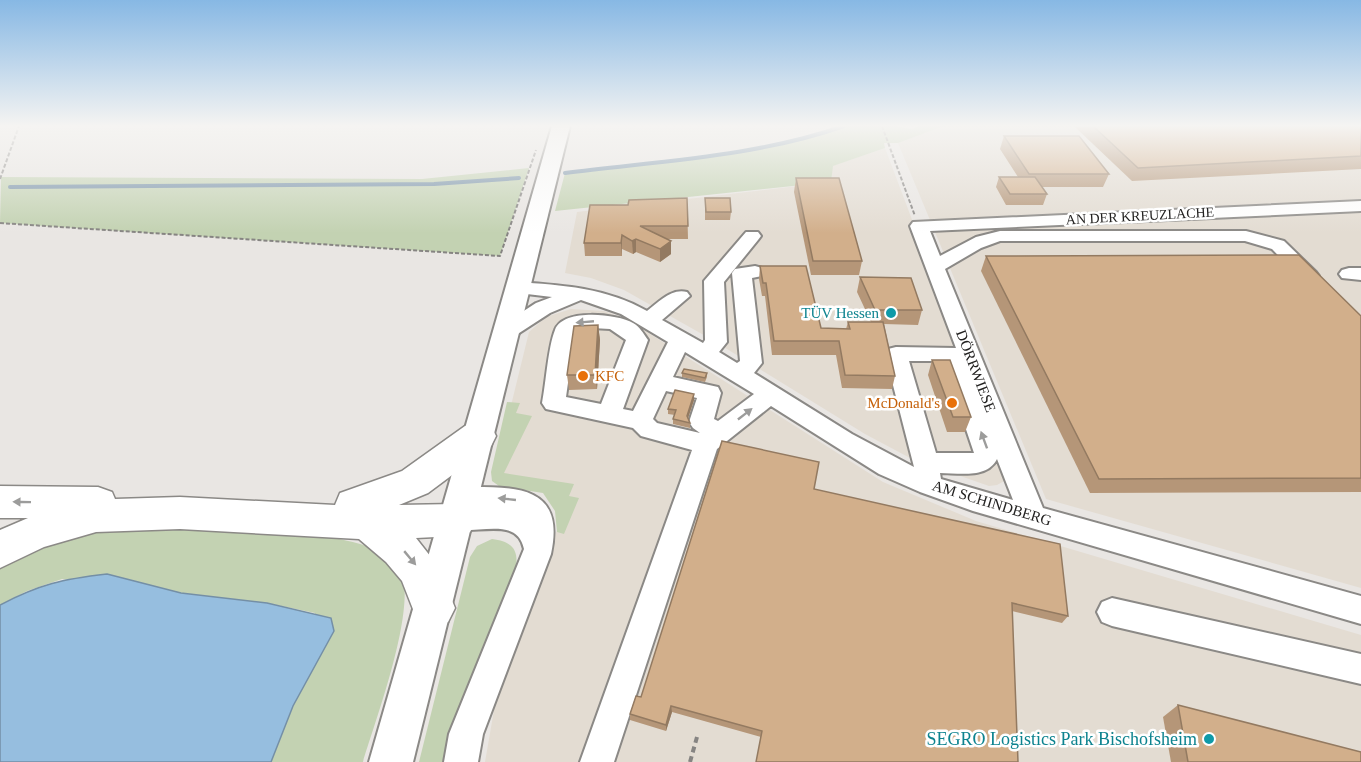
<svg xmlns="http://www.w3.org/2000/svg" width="1361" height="762" font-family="Georgia,serif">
  <rect width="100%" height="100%" fill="#e9e6e3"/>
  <!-- built -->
  <g fill="#e3dcd2">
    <path d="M944 126H1361V588L1046 499 898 143Z"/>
    <path d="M885 148 1008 474 1006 480 997 485 989 486 912 459 865 434 709 338 624 290 591 278 565 273 577 212 831 182 832 166Z"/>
    <path d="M571 309 604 311 625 318 883 482 976 521 1361 635V762H485L498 687 565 509 549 487 494 475 529 332 546 317Z"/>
  </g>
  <!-- green -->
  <g fill="#c3d2b2">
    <path d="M844 126H894L912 129 919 126H944L898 143H884L885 148 833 166 831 182 555 211 565 173 763 148 806 139Z"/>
    <path d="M529 168 500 256 0 223 1 177 422 179Z"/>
    <path d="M507 402 520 403 516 413 532 416 504 473 574 484 569 496 579 498 564 534 557 532 555 511 543 493 499 486 492 481 491 472Z"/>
    <path d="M113 526C165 527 375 521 400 568 419 605 375 721 363 762H271L293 706 315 613 267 603 62 579 27 591 0 605V563L8 558Z"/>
    <path d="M492 539C523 543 517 559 514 584L448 762H419L470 557 477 546Z"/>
  </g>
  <!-- water -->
  <path fill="#96bedf" stroke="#748fa6" stroke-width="1.5" d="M107 574 181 593 267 603 331 618 334 631 293 706 271 762H0V605C40 584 63 579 107 574Z"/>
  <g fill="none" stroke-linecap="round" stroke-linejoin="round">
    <!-- stream -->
    <g stroke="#748fa6" stroke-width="4">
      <path d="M565 173C658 161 755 157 844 126"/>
      <path d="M10 187 434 184 519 178"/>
    </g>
    <defs>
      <g id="minor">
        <path d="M1361 201V211L930 231 940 256 976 237 1000 231H1246L1284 241 1316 272 1319 276 1316 280H1302L1272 249 1245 241H1000L981 248 945 269 1043 508 1361 596V624L973 511 920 492 879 474 771 406 717 449 614 762H580L692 450 641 436 633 428 546 409 542 403C546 383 548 347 555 330 563 308 617 314 633 323 640 327 643 333 648 340L623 409 633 411 668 342 621 314 581 300 550 313 513 337 506 339 499 337 495 332 499 327 536 303 552 297 510 292 507 288 510 284 517 282C562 285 607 288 647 311 659 302 671 288 687 292L690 296 662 320 703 343 705 340 704 281 746 232H758L761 236 758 240 724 282 727 342 719 352 737 363 740 361 732 273 735 269 755 266 762 268 765 272 762 276 752 278 762 363 754 373 852 434 914 467 885 354 888 349 896 347 956 348 910 226 913 222ZM592 328 610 329 626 340 601 404 566 397 575 333ZM685 352 754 394 718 421 714 419 721 393 718 387 673 377ZM909 361H943L974 453H936ZM666 391 697 398 689 422 693 428 700 433 657 423 653 419ZM997 459 1013 500 941 479 940 473C959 473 987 479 997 459Z"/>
        <path d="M1349 268H1361V280L1342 278 1339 274 1342 270Z"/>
        <path d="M462 487C514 487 566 484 551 554L483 734 478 762H444L449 734 524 549C517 514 472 537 447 528L443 520 447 512 462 509 453 506 449 498 453 490Z"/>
        <path d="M1112 598 1361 654V684L1112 626 1102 622 1097 612 1102 602Z"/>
      </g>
      <path id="major" d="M552 126H570L413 762H369Z"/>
      <path id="highway" d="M478 423 491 426 496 436 491 446 428 493 399 505 456 504 470 508 476 520 470 532 456 536 416 538 438 566 455 608 448 622 433 628 418 622 402 581 386 562 359 539 180 529 96 532 44 547 0 568V530L28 518H0V486L98 487 112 492 115 499 180 497 335 505 340 493 402 471 465 426Z"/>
    </defs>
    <!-- minor casing -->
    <use href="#minor" stroke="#8b8986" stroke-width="4"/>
    <!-- major casing -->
    <use href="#major" stroke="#8b8986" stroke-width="4"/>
    <!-- highway casing -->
    <use href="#highway" stroke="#8b8986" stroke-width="3"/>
    <!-- path-far1 -->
    <g stroke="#868482" stroke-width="2" stroke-dasharray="4 2" stroke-linecap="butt">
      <path d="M882 126 915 216"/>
      <path d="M0 179 19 126"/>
      <path d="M0 223 500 256 536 150"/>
    </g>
    <!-- path -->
    <path stroke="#868482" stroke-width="4" stroke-dasharray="6 4" stroke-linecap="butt" d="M690 762 697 737"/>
    <!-- minor -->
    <use href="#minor" fill="#fff" fill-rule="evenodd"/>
    <!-- major -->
    <use href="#major" fill="#fff" fill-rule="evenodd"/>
    <!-- highway -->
    <use href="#highway" fill="#fff" fill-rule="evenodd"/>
  </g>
  <!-- wall -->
  <g fill="#b59678">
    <path d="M1074 126H1361V169L1132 181Z"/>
    <path d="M1004 136 1109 174 1103 187H1042L1047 194 1043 205H1006L996 187 999 177H1018L1000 149Z"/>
    <path d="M796 178 862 261 859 275H811L794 192Z"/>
    <path d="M687 198 688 239H668L671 254 660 262 636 252 633 254 622 249V256H585L584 243 628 205Z"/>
    <path d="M705 198 731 212 730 220H705Z"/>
    <path d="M986 256 1361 316V492L1090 493 981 271Z"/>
    <path d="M760 266 821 328 846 329 848 322H871L857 292 860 277 922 310 918 325 884 324 895 376 892 389 842 388 836 355H772L765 296H762L759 279Z"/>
    <path d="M598 325 600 340 597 389 569 390 567 375Z"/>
    <path d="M932 360 971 417 965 432H947L928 375Z"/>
    <path d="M682 373H707V377L705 382 682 377Z"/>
    <path d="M694 400 688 418 690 423V428L673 424V419L675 415 668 414V409Z"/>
    <path d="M814 489 1068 616 1062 623 1012 611 761 737 672 712 666 731 630 720V714L641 697Z"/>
    <path d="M1178 705 1361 762H1171L1163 717Z"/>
  </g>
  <!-- shaded-wall -->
  <g fill="#937a61">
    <path d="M622 235V256L621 243Z"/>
    <path d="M636 239V252L633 254 632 241Z"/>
    <path d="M671 241V254L660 262V249Z"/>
    <path d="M598 325 600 340 597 389 595 375Z"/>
    <path d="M694 394V400L687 421V416Z"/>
    <path d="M671 706 672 712 666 731V725Z"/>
  </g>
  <!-- building -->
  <g fill="#d2af8b" stroke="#937a61" stroke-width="1.5">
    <path d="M1093 126H1361V156L1138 168Z"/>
    <path d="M1004 136H1079L1109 174H1029Z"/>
    <path d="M999 177H1035L1047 194H1010Z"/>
    <path d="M796 178H839L862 261H813Z"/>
    <path d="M687 198 688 226H640L671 241 660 249 636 239 632 241 622 235 621 243H584L590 205H628L629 200Z"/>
    <path d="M705 198H730L731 212H706Z"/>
    <path d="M1299 255 1361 316V478L1099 479 986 256Z"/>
    <path d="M760 266H806L821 328 850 329 848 322H883L895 376 845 375 839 341H774L766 283H763Z"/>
    <path d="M860 277 911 278 922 310H875Z"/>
    <path d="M598 325 595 375H567L574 326Z"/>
    <path d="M932 360H950L971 417H953Z"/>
    <path d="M684 369 707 373 705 378 682 373Z"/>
    <path d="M675 390 694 394 687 416 690 423 673 419 676 410 668 409Z"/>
    <path d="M722 441 819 462 814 489 1060 544 1068 616 1012 603 1018 762H756L762 731 671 706 666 725 630 714 636 696 641 697Z"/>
    <path d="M1178 705 1361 752V762H1188Z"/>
  </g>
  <!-- one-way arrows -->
  <defs><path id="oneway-solid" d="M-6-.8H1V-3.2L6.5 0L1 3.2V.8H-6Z" transform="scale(1.5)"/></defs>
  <g fill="#9c9c9b">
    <use href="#oneway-solid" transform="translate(585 322) rotate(175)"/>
    <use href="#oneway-solid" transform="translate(745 414) rotate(-38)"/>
    <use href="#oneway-solid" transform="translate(984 440) rotate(-110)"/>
    <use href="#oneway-solid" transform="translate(507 499) rotate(-174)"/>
    <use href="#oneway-solid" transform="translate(22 502) rotate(-179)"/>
    <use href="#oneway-solid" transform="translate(410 558) rotate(50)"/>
  </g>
  <!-- sky -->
  <linearGradient id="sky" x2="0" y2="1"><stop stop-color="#87b8e4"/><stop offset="0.54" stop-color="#f5f4f2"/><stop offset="1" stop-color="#f5f4f2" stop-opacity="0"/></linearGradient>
  <rect width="1361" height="233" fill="url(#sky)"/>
  <!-- markers -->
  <g fill="#0f9aa8" stroke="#fff" stroke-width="2">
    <circle cx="891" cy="313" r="6"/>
    <circle cx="1209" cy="739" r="6"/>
  </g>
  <g fill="#e8710a" stroke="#fff" stroke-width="2">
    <circle cx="583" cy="376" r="6"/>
    <circle cx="952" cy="403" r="6"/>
  </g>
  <g text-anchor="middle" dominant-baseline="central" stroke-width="5" stroke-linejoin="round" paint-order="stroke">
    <!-- far-street labels -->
    <g font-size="14" fill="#232221" stroke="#fff">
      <text transform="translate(1140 216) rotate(-3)">AN DER KREUZLACHE</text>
    </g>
    <!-- culture labels -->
    <g font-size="15" fill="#0d838f" stroke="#fff" text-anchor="end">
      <text x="879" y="313">TÜV Hessen</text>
    </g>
    <!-- street labels -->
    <g font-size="15" fill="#232221" stroke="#fff">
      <text transform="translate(976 371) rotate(69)">DÖRRWIESE</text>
      <text transform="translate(992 503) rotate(17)">AM SCHINDBERG</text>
    </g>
    <!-- food labels -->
    <g font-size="15" fill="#c56008" stroke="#fff" text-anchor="start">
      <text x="595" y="376">KFC</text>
      <text x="940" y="403" text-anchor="end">McDonald's</text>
    </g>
    <!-- near-culture labels -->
    <g font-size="18" fill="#0d838f" stroke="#fff" text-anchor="end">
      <text x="1197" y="739">SEGRO Logistics Park Bischofsheim</text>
    </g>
  </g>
</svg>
